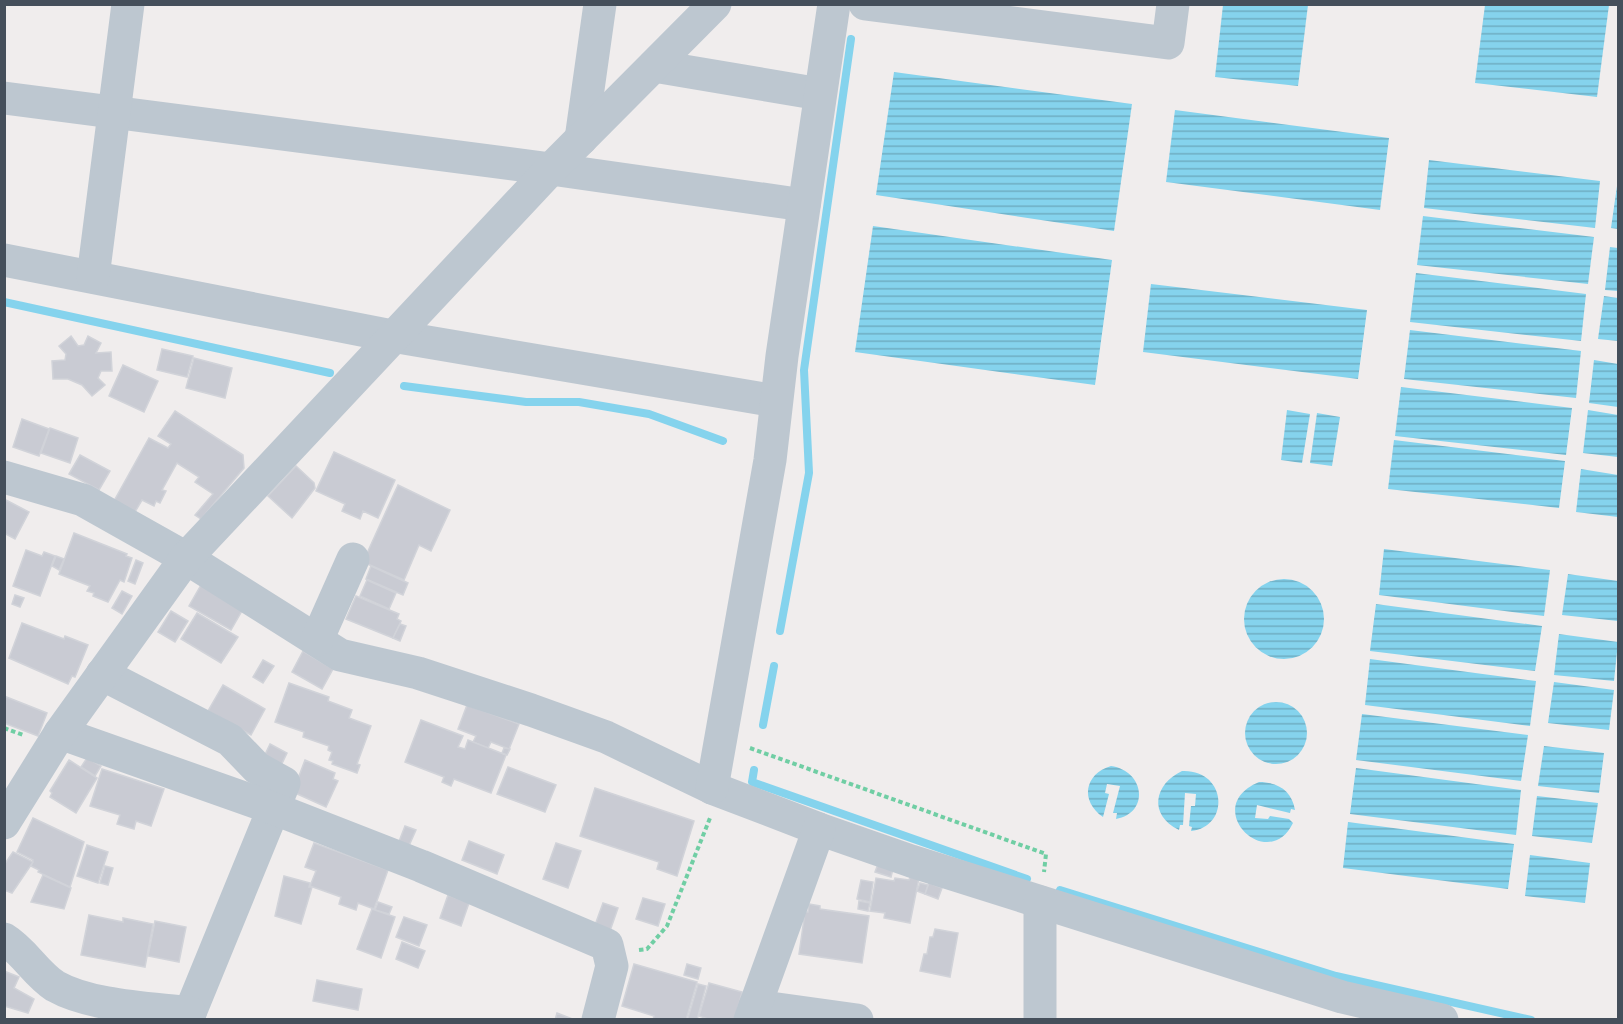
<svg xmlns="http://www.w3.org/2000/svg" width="1623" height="1024" font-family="'Open Sans',sans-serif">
  <defs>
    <pattern id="water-rules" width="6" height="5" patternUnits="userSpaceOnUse" patternTransform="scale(1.5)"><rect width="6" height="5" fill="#85d3ed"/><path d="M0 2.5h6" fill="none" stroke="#6faec3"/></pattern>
  </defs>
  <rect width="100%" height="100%" fill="#f0eded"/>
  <!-- water -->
  <g fill="url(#water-rules)">
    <path d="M1223 5H1308L1298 86 1215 77Z"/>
    <path d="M1485 5H1609L1597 97 1475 83Z"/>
    <path d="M894 72 1132 104 1114 231 876 195Z"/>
    <path d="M1175 110 1389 138 1380 210 1166 182Z"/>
    <path d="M1429 160 1600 181 1595 228 1424 208Z"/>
    <path d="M1617 186H1618V229L1611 228Z"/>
    <path d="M1423 216 1594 237 1588 284 1417 265Z"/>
    <path d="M873 226 1112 260 1095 385 855 352Z"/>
    <path d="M1610 247 1618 248V291L1605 290Z"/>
    <path d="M1416 273 1586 294 1581 341 1410 322Z"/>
    <path d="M1151 284 1367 310 1358 379 1143 352Z"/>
    <path d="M1604 296 1618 298V341L1598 339Z"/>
    <path d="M1410 330 1581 351 1576 398 1404 379Z"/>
    <path d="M1594 360 1618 364V407L1589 403Z"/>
    <path d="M1401 387 1572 408 1566 455 1395 436Z"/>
    <path d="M1287 410 1310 414 1302 463 1281 460Z"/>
    <path d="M1588 410 1618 415V457L1583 453Z"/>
    <path d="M1317 413 1340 417 1332 466 1310 463Z"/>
    <path d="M1394 440 1565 461 1559 508 1388 489Z"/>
    <path d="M1581 469 1618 475V517L1576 512Z"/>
    <path d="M1384 549 1550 570 1544 616 1379 595Z"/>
    <path d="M1568 574 1618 581V621L1562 615Z"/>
    <circle cx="1284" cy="619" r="40"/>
    <path d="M1376 604 1542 626 1535 671 1370 651Z"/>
    <path d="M1559 634 1618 642 1614 681 1554 675Z"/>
    <path d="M1370 659 1536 681 1530 726 1365 705Z"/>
    <path d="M1554 682 1614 690 1609 730 1548 723Z"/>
    <circle cx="1276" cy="733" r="31"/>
    <path d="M1362 714 1528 735 1521 781 1356 760Z"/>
    <path d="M1544 746 1604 753 1599 793 1538 786Z"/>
    <path d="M1111 766C1145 771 1150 813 1116 819L1117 813H1113L1120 786 1107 784 1105 793 1109 794 1103 817C1080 801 1084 774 1111 766Z"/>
    <path d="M1356 768 1521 790 1516 835 1350 814Z"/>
    <path d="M1182 771C1227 769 1231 827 1191 831L1192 827 1189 826 1191 806H1195L1196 794 1185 793 1183 825H1180L1179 830C1148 815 1154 784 1182 771Z"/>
    <path d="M1259 782C1277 782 1292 790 1295 810L1291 809 1290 813 1257 805 1255 818 1268 819 1270 816 1289 819 1293 823C1268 875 1199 807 1259 782Z"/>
    <path d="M1537 796 1598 803 1592 843 1532 836Z"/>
    <path d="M1348 822 1514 844 1508 889 1343 868Z"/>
    <path d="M1530 855 1590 863 1585 903 1525 896Z"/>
  </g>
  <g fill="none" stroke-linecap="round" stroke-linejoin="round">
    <!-- stream -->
    <g stroke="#85d3ed" stroke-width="8">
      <path d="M4 302 330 373"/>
      <path d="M404 386 526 402H579L649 414 723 441"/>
      <path d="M780 631 809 473 804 370 851 39"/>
      <path d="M763 725 774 666"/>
      <path d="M754 770 752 782 1027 879"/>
      <path d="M1060 890 1336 976 1531 1020"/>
    </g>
  </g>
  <!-- building -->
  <g fill="#c9cbd3" stroke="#d1d3d9" stroke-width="1.5">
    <path d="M71 336 78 346 84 345 88 336 101 343 96 353 111 352 112 371H101L98 378 105 385 92 396 82 385 68 379H53L52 361 65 360 66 354 59 346Z"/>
    <path d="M162 349 193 356 187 377 157 370Z"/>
    <path d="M194 358 232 368 225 398 186 388Z"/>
    <path d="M123 365 158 381 144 412 109 396Z"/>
    <path d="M175 411 243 455 244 468 201 519 195 515 213 494 195 482 199 477 177 463 162 490 166 491 160 503 156 501 154 506 142 500 135 512 114 501 149 438 168 448 171 444 158 436Z"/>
    <path d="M22 419 49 429 39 456 13 447Z"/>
    <path d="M50 428 78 438 70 463 41 453Z"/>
    <path d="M334 452 395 480 378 518 363 511 360 519 342 511 345 504 316 491Z"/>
    <path d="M80 455 110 471 99 490 69 474Z"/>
    <path d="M296 466 314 483 315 488 292 518 268 496Z"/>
    <path d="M398 485 450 510 431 551 419 545 404 580 363 562Z"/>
    <path d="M4 499 29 512 15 539 4 533Z"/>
    <path d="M74 533 127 554 126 556 132 558 124 582 120 580 108 602 93 596 94 593 87 591 90 586 59 574Z"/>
    <path d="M26 550 42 556 44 552 55 556 40 596 13 586Z"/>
    <path d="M56 556 64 559 59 570 52 566Z"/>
    <path d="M136 560 143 563 135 584 128 581Z"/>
    <path d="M371 566 408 583 403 595 366 579Z"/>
    <path d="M367 580 396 593 389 609 360 596Z"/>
    <path d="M201 585 243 609 231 630 189 606Z"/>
    <path d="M122 591 132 596 122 614 112 608Z"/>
    <path d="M15 595 24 598 20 607 12 604Z"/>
    <path d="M356 596 399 614 397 619 401 621 393 638 346 619Z"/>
    <path d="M171 611 188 621 175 642 158 632Z"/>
    <path d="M197 613 238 637 221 663 181 639Z"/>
    <path d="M22 623 64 639 65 636 88 645 75 677 72 676 68 684 9 658Z"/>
    <path d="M400 624 406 626 400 641 393 638Z"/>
    <path d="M303 651 333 669 322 689 292 672Z"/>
    <path d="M263 660 274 666 263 683 253 677Z"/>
    <path d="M289 683 329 697 328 701 352 710 349 718 371 726 357 764 360 765 357 773 332 764 333 761 329 760 332 752 328 750 329 746 303 737 304 732 275 722Z"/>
    <path d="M223 685 265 709 251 735 208 711Z"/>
    <path d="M4 696 47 713 38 736 4 723Z"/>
    <path d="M467 705 519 724 509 749 491 742 488 748 473 742 476 736 458 729Z"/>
    <path d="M421 720 463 736 458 747 465 749 468 740 506 755 491 793 454 779 451 786 442 782 444 777 405 762Z"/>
    <path d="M270 744 287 753 278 772 261 763Z"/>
    <path d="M504 748 510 749 507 755 502 753Z"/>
    <path d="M87 758 101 766 95 776 81 767Z"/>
    <path d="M69 760 97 778 76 813 50 797 52 793 50 791Z"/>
    <path d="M305 760 335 773 333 779 338 781 326 807 293 792Z"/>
    <path d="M508 767 556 785 545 812 497 794Z"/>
    <path d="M102 769 164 789 151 826 136 821 134 829 117 824 120 815 90 806Z"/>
    <path d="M595 788 694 821 677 876 657 869 659 862 580 836Z"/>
    <path d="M33 818 84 842 70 887 38 872 39 870 31 866 33 860 17 852Z"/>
    <path d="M405 826 416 830 408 848 398 844Z"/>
    <path d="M469 841 504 855 497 874 462 860Z"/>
    <path d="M314 843 388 870 374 909 358 903 356 910 339 904 341 897 310 886 316 871 305 867Z"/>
    <path d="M556 843 581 851 568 888 543 879Z"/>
    <path d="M87 845 108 852 98 883 77 876Z"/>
    <path d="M13 852 33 862 12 893 4 890V865Z"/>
    <path d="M878 864 893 869 891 877 875 872Z"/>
    <path d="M105 866 113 868 108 885 100 883Z"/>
    <path d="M43 875 71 888 64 909 31 902Z"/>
    <path d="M284 876 310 883 309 887H312L301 924 275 916Z"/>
    <path d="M910 877 919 878 910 923 884 918 885 913 870 911 876 878 894 881 895 878 909 880Z"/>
    <path d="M861 880 873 882 870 902 857 899Z"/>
    <path d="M920 883 928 885 925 894 917 891Z"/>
    <path d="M929 883 942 888 938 899 925 894Z"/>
    <path d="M448 895 469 903 461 926 440 918Z"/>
    <path d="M643 898 665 904 658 926 636 919Z"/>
    <path d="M859 901 870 903 868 911 858 909Z"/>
    <path d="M378 902 392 907 389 914 375 910Z"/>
    <path d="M603 903 618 908 610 931 595 925Z"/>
    <path d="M809 904 820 906V909L869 916 862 963 799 954 805 912H808Z"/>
    <path d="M372 909 395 917 381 958 357 949Z"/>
    <path d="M89 915 123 922V918L153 924 145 967 81 955Z"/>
    <path d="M404 917 427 925 419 946 396 937Z"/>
    <path d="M155 921 186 927 179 962 148 956Z"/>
    <path d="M935 929 958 933 950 977 920 971 924 954H927L930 937H933Z"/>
    <path d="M402 942 425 951 418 968 396 959Z"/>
    <path d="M634 964 697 982 686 1020H653L654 1016 622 1006Z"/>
    <path d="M687 964 701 968 698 979 684 975Z"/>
    <path d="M4 971 19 977 14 988 34 999 28 1013 4 1006Z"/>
    <path d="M317 980 362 989 358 1010 313 1001Z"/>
    <path d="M709 983 742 992 735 1020H711L699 1016Z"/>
    <path d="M698 984 706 986 697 1020H693L688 1018Z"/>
    <path d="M557 1013 575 1020H555Z"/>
  </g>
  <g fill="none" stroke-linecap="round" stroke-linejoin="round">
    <!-- path -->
    <g stroke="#70cea4" stroke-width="4" stroke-dasharray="4.5 3" stroke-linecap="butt">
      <path d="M4 728 23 735"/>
      <path d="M750 748 1046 854 1044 872"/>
      <path d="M639 950 647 949 667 926 710 818"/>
    </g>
    <!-- minor -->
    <g stroke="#bdc7d0" stroke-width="33">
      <path d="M865 4 1168 43 1173 4"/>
      <path d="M654 66 820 94"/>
      <path d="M4 98 551 169 804 205"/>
      <path d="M581 139 600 4"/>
      <path d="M4 260 392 336 776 401"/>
      <path d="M93 277 128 4"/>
      <path d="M4 477 83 500 186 558 340 655 418 673 531 710 606 737 712 788 819 829 911 861 1342 997 1442 1020"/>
      <path d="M317 640 353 559"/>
      <path d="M102 674 230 740 257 768 284 783 187 1020"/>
      <path d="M60 733 275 809 421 866 607 945 612 966 598 1020"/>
      <path d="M712 788 770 460 782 356 834 4"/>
      <path d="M4 823 60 733 186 558 551 169 715 4"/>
      <path d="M4 939C24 951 36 974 55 986 90 1006 150 1008 190 1013"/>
      <path d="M755 1006 857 1020"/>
      <path d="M750 1020 819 829"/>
      <path d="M1040 1020V902"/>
    </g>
  </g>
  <!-- border -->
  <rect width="1623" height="1024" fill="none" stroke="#454f5b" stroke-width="12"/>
</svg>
